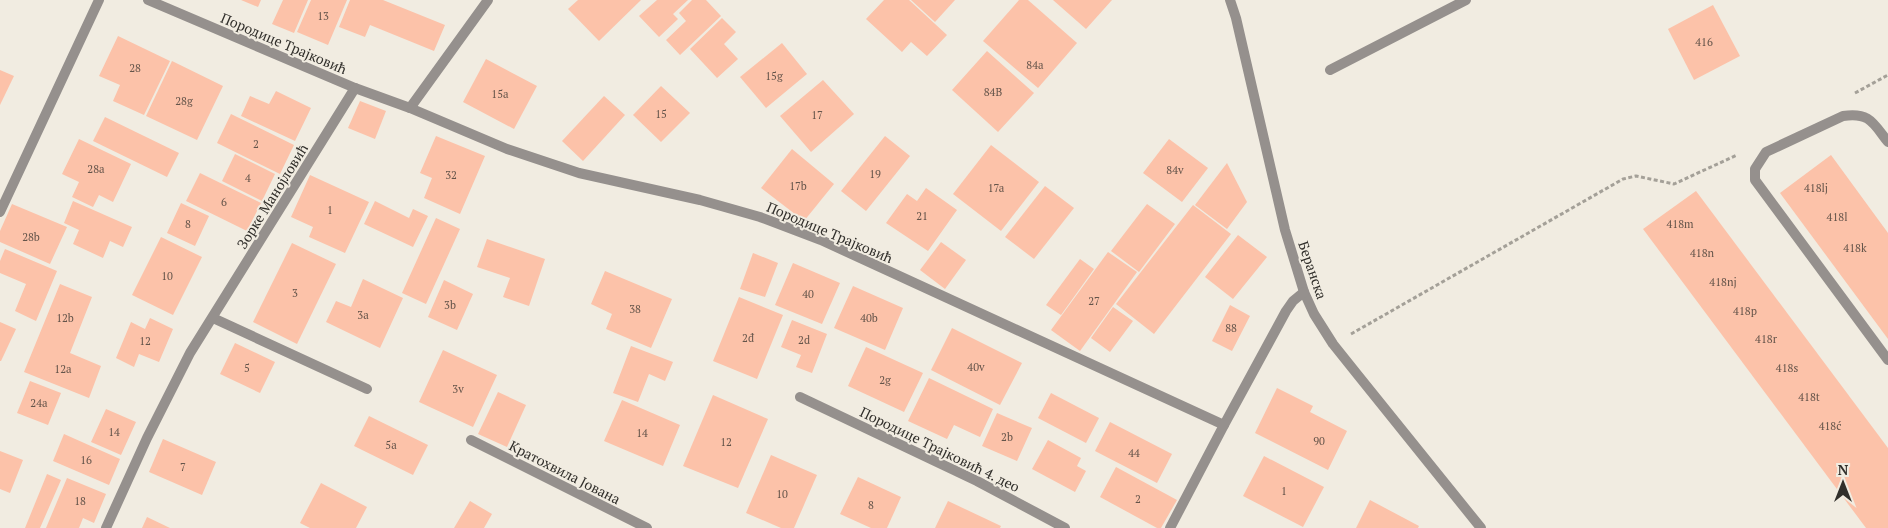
<svg xmlns="http://www.w3.org/2000/svg" width="1888" height="528" font-family="'PT Serif',serif">
  <rect width="100%" height="100%" fill="#f1ece1"/>
  <!-- building -->
  <g fill="#fcc2a9">
    <path d="M241 0H261L258 7Z"/>
    <path d="M283 0H308L294 33 272 24Z"/>
    <path d="M311 0H347L328 45 297 32Z"/>
    <path d="M350 0H383L445 25 434 51 370 25 365 37 339 27Z"/>
    <path d="M578 0H641L599 41 568 9Z"/>
    <path d="M657 0H688L673 14 678 19 659 37 639 16Z"/>
    <path d="M692 0H706L721 16 680 55 666 40 686 21 679 13Z"/>
    <path d="M884 0H909L947 35 927 56 911 42 902 52 866 19Z"/>
    <path d="M911 0H955L935 22Z"/>
    <path d="M1019 0H1028L1077 43 1038 88 983 41Z"/>
    <path d="M1053 0H1112L1086 29Z"/>
    <path d="M1713 5 1740 56 1694 80 1668 29Z"/>
    <path d="M722 18 736 32 724 44 738 59 717 78 690 49Z"/>
    <path d="M118 36 170 61 144 115 113 101 120 85 99 76Z"/>
    <path d="M782 43 807 74 766 108 740 77Z"/>
    <path d="M987 51 1034 93 998 132 952 90Z"/>
    <path d="M486 59 537 86 514 129 463 102Z"/>
    <path d="M172 61 223 86 197 140 146 116Z"/>
    <path d="M0 70 14 76 0 105Z"/>
    <path d="M823 80 854 114 811 152 780 116Z"/>
    <path d="M661 86 690 113 661 142 633 115Z"/>
    <path d="M276 91 311 108 295 141 241 116 250 96 269 104Z"/>
    <path d="M604 96 625 115 583 161 562 141Z"/>
    <path d="M360 101 386 111 375 139 348 128Z"/>
    <path d="M231 114 294 145 280 174 217 143Z"/>
    <path d="M105 117 179 153 167 177 93 141Z"/>
    <path d="M436 136 485 156 460 214 424 198 432 178 420 173Z"/>
    <path d="M885 136 910 156 866 211 841 191Z"/>
    <path d="M79 139 131 164 113 202 99 195 93 207 72 197 79 182 62 174Z"/>
    <path d="M1169 139 1208 168 1182 202 1143 173Z"/>
    <path d="M991 145 1039 182 1001 231 953 194Z"/>
    <path d="M792 149 834 184 804 221 761 188Z"/>
    <path d="M235 154 275 174 262 201 222 181Z"/>
    <path d="M1831 155 1888 233V339L1780 193Z"/>
    <path d="M1227 163 1247 202 1227 229 1195 205Z"/>
    <path d="M200 173 261 203 247 231 186 201Z"/>
    <path d="M310 175 369 202 345 253 309 237 313 227 291 217Z"/>
    <path d="M1045 186 1074 208 1034 259 1005 237Z"/>
    <path d="M926 188 957 210 928 251 886 223 907 194 917 201Z"/>
    <path d="M1696 191 1888 448V528H1866L1643 229Z"/>
    <path d="M73 201 132 227 123 247 110 241 103 258 73 244 79 230 64 223Z"/>
    <path d="M375 201 409 218 413 209 428 216 413 247 364 224Z"/>
    <path d="M181 203 209 216 195 246 167 233Z"/>
    <path d="M12 204 67 227 50 264 0 242V231Z"/>
    <path d="M1147 204 1175 224 1139 272 1111 251Z"/>
    <path d="M1193 205 1231 234 1154 334 1116 304Z"/>
    <path d="M436 218 460 229 426 304 402 293Z"/>
    <path d="M1238 235 1267 257 1233 299 1205 277Z"/>
    <path d="M161 237 202 257 173 315 132 295Z"/>
    <path d="M487 239 545 259 529 306 503 297 510 278 477 267Z"/>
    <path d="M941 242 966 260 945 289 920 270Z"/>
    <path d="M292 243 336 264 297 344 253 322Z"/>
    <path d="M5 249 57 271 36 321 15 311 26 284 0 273V261Z"/>
    <path d="M1108 252 1137 272 1080 351 1051 330Z"/>
    <path d="M753 253 778 263 765 297 740 289Z"/>
    <path d="M1080 259 1094 269 1061 315 1046 305Z"/>
    <path d="M793 263 840 283 822 324 775 305Z"/>
    <path d="M605 271 672 299 651 348 606 329 612 314 591 304Z"/>
    <path d="M363 279 403 298 380 348 326 322 336 301 351 307Z"/>
    <path d="M444 280 473 294 457 330 428 317Z"/>
    <path d="M60 284 92 297 70 353 101 366 89 398 24 372Z"/>
    <path d="M853 286 903 308 885 350 834 328Z"/>
    <path d="M739 297 783 315 757 379 713 361Z"/>
    <path d="M1230 305 1250 316 1232 351 1212 341Z"/>
    <path d="M1113 307 1133 321 1110 352 1091 338Z"/>
    <path d="M150 318 173 329 159 362 139 354 134 367 116 358 131 322 145 329Z"/>
    <path d="M792 320 827 334 812 373 796 367 801 355 781 347Z"/>
    <path d="M0 322 16 329 1 361H0Z"/>
    <path d="M952 328 1022 363 1000 405 931 370Z"/>
    <path d="M235 343 275 362 260 393 220 374Z"/>
    <path d="M631 346 673 362 665 381 649 374 638 402 613 393Z"/>
    <path d="M866 347 923 373 904 412 848 386Z"/>
    <path d="M443 350 497 375 473 427 419 402Z"/>
    <path d="M929 378 993 409 980 437 954 425 947 439 908 421Z"/>
    <path d="M30 381 61 393 48 425 17 413Z"/>
    <path d="M1277 388 1313 406 1310 412 1347 431 1328 470 1255 433Z"/>
    <path d="M498 392 526 405 507 447 478 434Z"/>
    <path d="M1051 393 1099 418 1086 443 1038 418Z"/>
    <path d="M713 395 768 419 738 488 683 466Z"/>
    <path d="M622 400 680 425 663 466 604 441Z"/>
    <path d="M106 409 136 422 121 455 91 442Z"/>
    <path d="M997 413 1032 428 1017 461 982 446Z"/>
    <path d="M369 416 428 445 413 475 354 446Z"/>
    <path d="M1110 422 1172 454 1157 483 1095 451Z"/>
    <path d="M64 434 120 459 109 485 53 461Z"/>
    <path d="M163 439 216 462 202 495 149 472Z"/>
    <path d="M1048 440 1081 458 1077 466 1086 471 1075 492 1032 469Z"/>
    <path d="M0 451 23 460 10 493 0 489Z"/>
    <path d="M771 455 817 475 794 528H781L746 513Z"/>
    <path d="M1264 456 1324 487 1303 527 1243 496Z"/>
    <path d="M1116 467 1177 500 1161 528H1157L1100 497Z"/>
    <path d="M47 474 61 480 40 528H25Z"/>
    <path d="M858 477 901 497 887 528H871L840 514Z"/>
    <path d="M67 478 106 494 94 523 83 518 79 528H46Z"/>
    <path d="M321 483 367 507 356 528H310L300 523Z"/>
    <path d="M1370 500 1419 526 1418 528H1356Z"/>
    <path d="M470 501 492 514 484 528H454Z"/>
    <path d="M948 501 1001 526 1000 528H935Z"/>
    <path d="M147 517 170 528H142Z"/>
  </g>
  <g fill="none" stroke-linecap="round" stroke-linejoin="round">
    <!-- path -->
    <g stroke="#a4a098" stroke-width="3" stroke-dasharray="4 2.5" stroke-linecap="butt">
      <path d="M1855 93 1888 75"/>
      <path d="M1351 334 1623 179 1636 176 1674 184 1737 155"/>
    </g>
    <!-- lane -->
    <g stroke="#95908d" stroke-width="10">
      <path d="M1330 70 1466 0"/>
      <path d="M410 108 488 0"/>
      <path d="M1888 142C1873 123 1870 112 1843 116L1766 152 1755 169V180L1888 360"/>
      <path d="M0 212 99 0"/>
      <path d="M213 318 367 389"/>
    </g>
    <!-- street -->
    <g stroke="#95908d" stroke-width="10">
      <path d="M148 0 355 88 410 108 507 149 579 173 700 200 760 217 821 240 1224 425"/>
      <path d="M1230 0 1236 18 1285 230 1304 292 1314 314 1333 344 1357 374 1481 528"/>
      <path d="M800 397 977 481 1065 528"/>
      <path d="M471 440 647 528"/>
      <path d="M106 528 147 438 190 353 355 88"/>
      <path d="M1170 528 1224 425 1286 311 1293 301 1304 292"/>
    </g>
  </g>
  <g text-anchor="middle" dominant-baseline="central" stroke-width="4" stroke-linejoin="round" paint-order="stroke">
    <!-- number labels -->
    <g font-size="11" fill="#64544a">
      <text x="323" y="16">13</text>
      <text x="1704" y="42">416</text>
      <text x="1035" y="65">84a</text>
      <text x="135" y="68">28</text>
      <text x="774" y="76">15g</text>
      <text x="993" y="92">84B</text>
      <text x="500" y="94">15a</text>
      <text x="184" y="101">28g</text>
      <text x="661" y="114">15</text>
      <text x="817" y="115">17</text>
      <text x="256" y="144">2</text>
      <text x="96" y="169">28a</text>
      <text x="1175" y="170">84v</text>
      <text x="875" y="174">19</text>
      <text x="451" y="175">32</text>
      <text x="248" y="178">4</text>
      <text x="798" y="186">17b</text>
      <text x="996" y="188">17a</text>
      <text x="1816" y="188">418lj</text>
      <text x="224" y="202">6</text>
      <text x="330" y="210">1</text>
      <text x="922" y="216">21</text>
      <text x="1837" y="217">418l</text>
      <text x="188" y="224">8</text>
      <text x="1680" y="224">418m</text>
      <text x="31" y="237">28b</text>
      <text x="1855" y="248">418k</text>
      <text x="1702" y="253">418n</text>
      <text x="167" y="276">10</text>
      <text x="1723" y="282">418nj</text>
      <text x="295" y="293">3</text>
      <text x="808" y="294">40</text>
      <text x="1094" y="301">27</text>
      <text x="450" y="305">3b</text>
      <text x="635" y="309">38</text>
      <text x="1745" y="311">418p</text>
      <text x="363" y="315">3a</text>
      <text x="65" y="318">12b</text>
      <text x="869" y="318">40b</text>
      <text x="1231" y="328">88</text>
      <text x="748" y="338">2đ</text>
      <text x="1766" y="339">418r</text>
      <text x="804" y="340">2d</text>
      <text x="145" y="341">12</text>
      <text x="976" y="367">40v</text>
      <text x="247" y="368">5</text>
      <text x="1787" y="368">418s</text>
      <text x="63" y="369">12a</text>
      <text x="885" y="380">2g</text>
      <text x="458" y="389">3v</text>
      <text x="1809" y="397">418t</text>
      <text x="39" y="403">24a</text>
      <text x="1830" y="426">418ć</text>
      <text x="114" y="432">14</text>
      <text x="642" y="433">14</text>
      <text x="1007" y="437">2b</text>
      <text x="1319" y="441">90</text>
      <text x="726" y="442">12</text>
      <text x="391" y="445">5a</text>
      <text x="1134" y="453">44</text>
      <text x="86" y="460">16</text>
      <text x="183" y="467">7</text>
      <text x="1284" y="491">1</text>
      <text x="782" y="494">10</text>
      <text x="1138" y="499">2</text>
      <text x="80" y="501">18</text>
      <text x="871" y="505">8</text>
    </g>
    <!-- street labels -->
    <g font-size="14" fill="#312f2b" stroke="#f1ece1">
      <text transform="translate(284 43) rotate(23)">Породице Трајковић</text>
      <text transform="translate(272 196) rotate(-58)">Зорке Манојловић</text>
      <text transform="translate(830 232) rotate(23)">Породице Трајковић</text>
      <text transform="translate(1313 270) rotate(71)">Беранска</text>
      <text transform="translate(940 449) rotate(26)">Породице Трајковић 4. део</text>
      <text transform="translate(565 472) rotate(27)">Кратохвила Јована</text>
    </g>
  </g>
  <!-- north arrow -->
  <g transform="translate(1843 483)" stroke="#f1ece1" stroke-width="4" paint-order="stroke">
  <path d="M0-4L9 19L0 12L-9 19Z" fill="#312f2b"/>
  <text y="-8" font-size="14" font-weight="bold" text-anchor="middle" fill="#312f2b">N</text>
  </g>
</svg>
